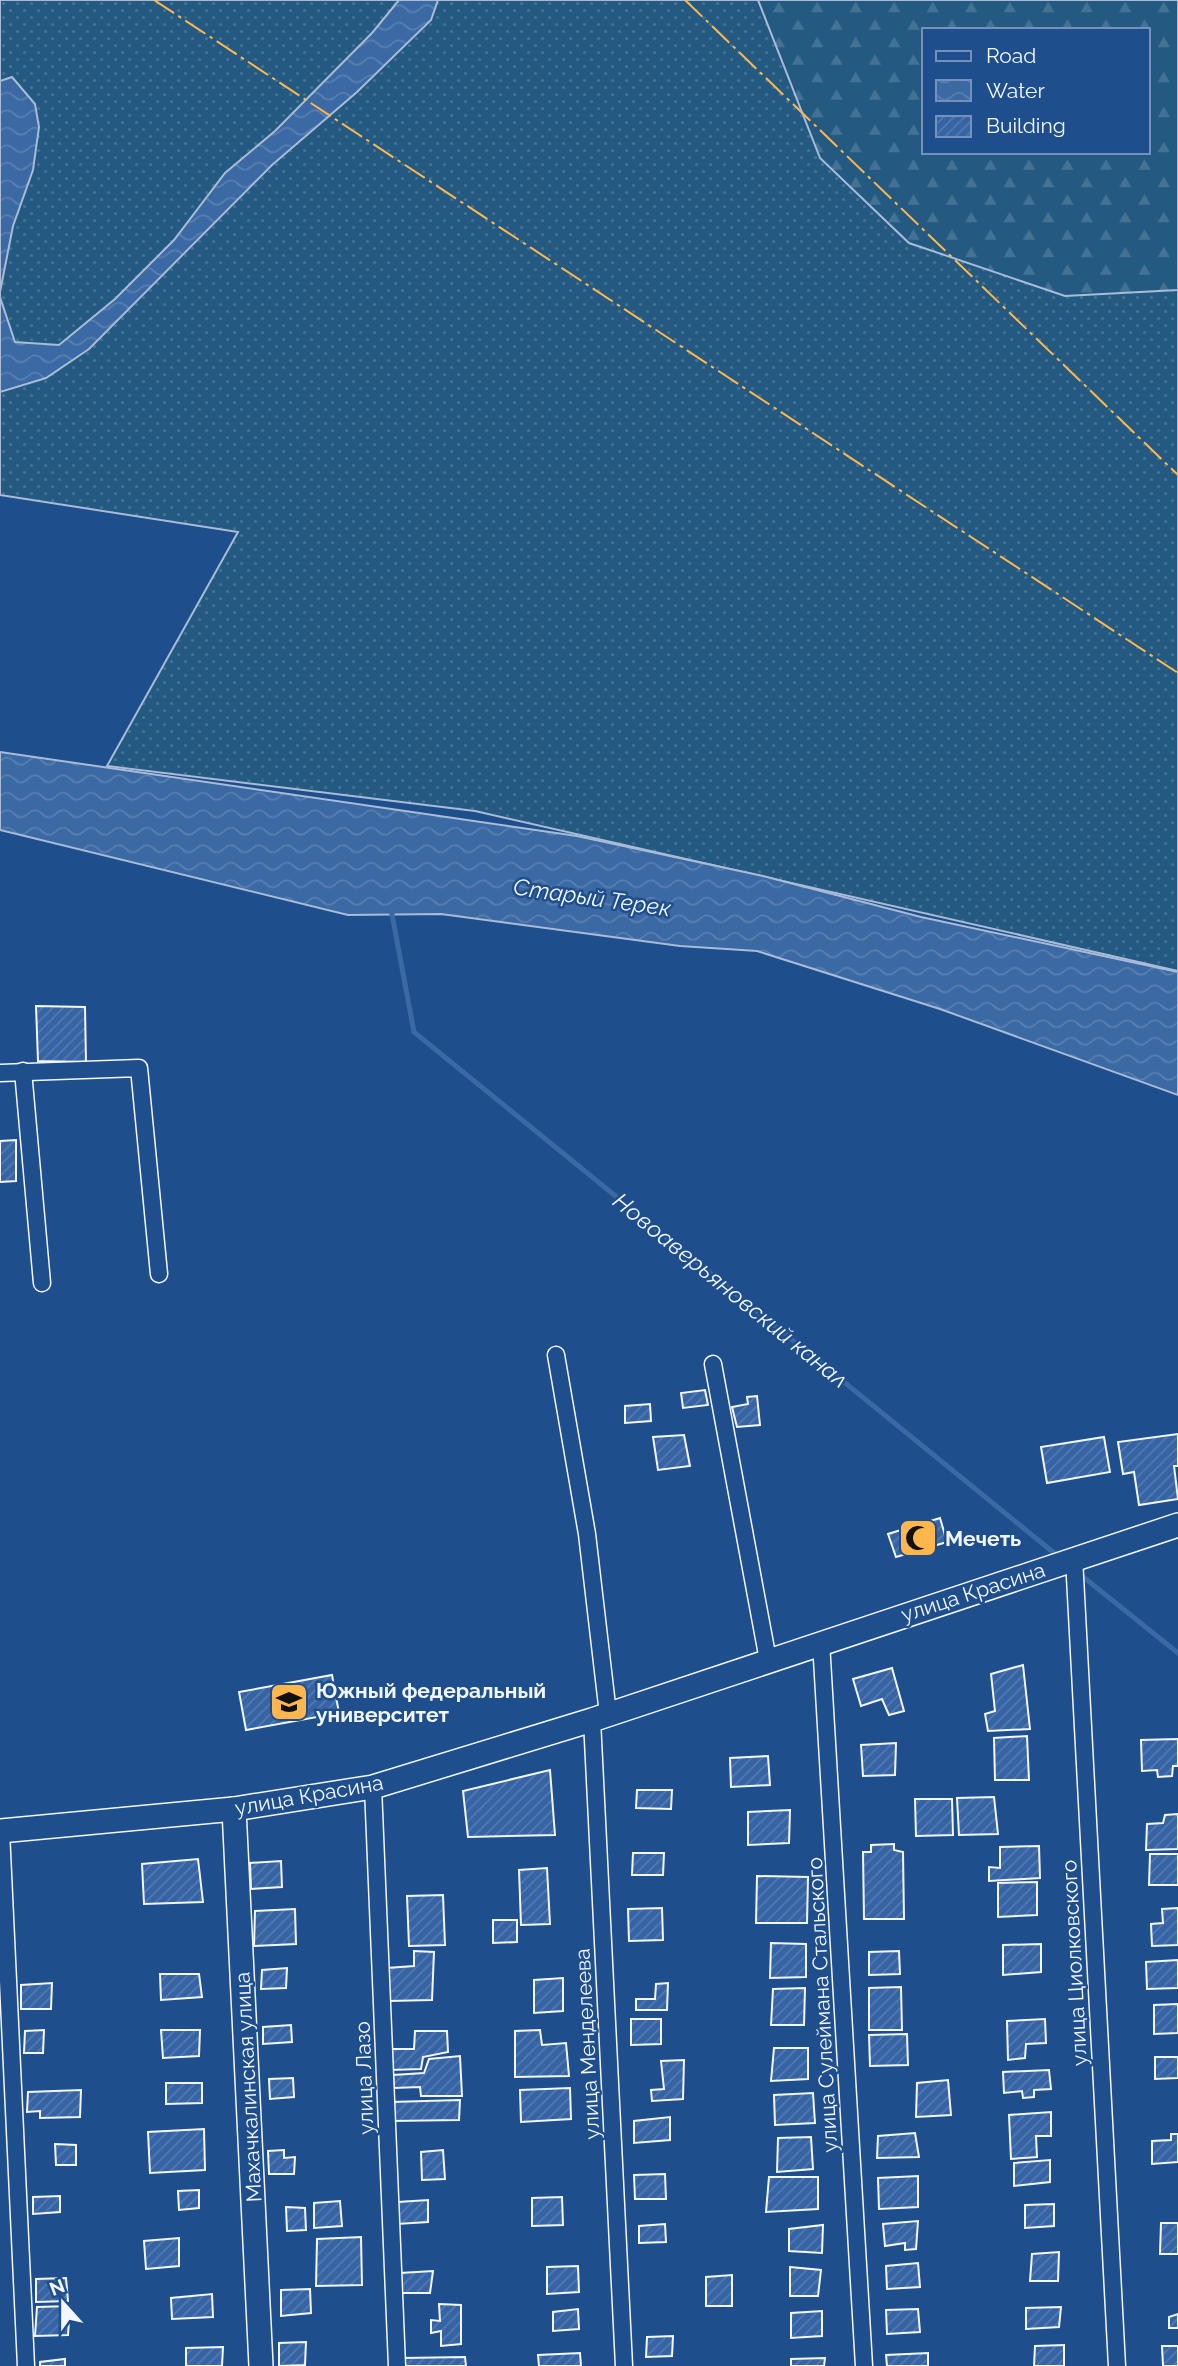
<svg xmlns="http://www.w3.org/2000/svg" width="1178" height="2366" font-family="Raleway,sans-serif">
  <defs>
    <pattern id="grass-dots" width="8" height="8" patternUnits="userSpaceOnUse" patternTransform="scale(1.75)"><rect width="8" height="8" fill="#245a82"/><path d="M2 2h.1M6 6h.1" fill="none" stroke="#447295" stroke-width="1.8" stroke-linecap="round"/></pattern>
    <pattern id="forest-firs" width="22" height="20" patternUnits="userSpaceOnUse" patternTransform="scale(1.75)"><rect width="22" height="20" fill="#245a82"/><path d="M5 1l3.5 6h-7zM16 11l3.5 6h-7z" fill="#447295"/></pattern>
    <pattern id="water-waves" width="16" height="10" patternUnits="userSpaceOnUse" patternTransform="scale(1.75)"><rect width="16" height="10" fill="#3b69a3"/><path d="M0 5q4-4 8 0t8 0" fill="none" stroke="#587fb1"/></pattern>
    <pattern id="building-hatch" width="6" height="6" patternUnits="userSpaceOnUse" patternTransform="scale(1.75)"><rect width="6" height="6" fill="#3563a3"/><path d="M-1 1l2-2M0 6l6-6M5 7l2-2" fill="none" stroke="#537ab1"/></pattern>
  </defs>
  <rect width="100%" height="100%" fill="#1f4e8c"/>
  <!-- grass -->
  <path fill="url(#grass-dots)" stroke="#a8bbd7" stroke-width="2" fill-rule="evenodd" d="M0 0H1178V971L475 811 107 766 238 532 0 495ZM924 30H1148V152H924Z"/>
  <!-- forest -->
  <path fill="url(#forest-firs)" stroke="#a8bbd7" stroke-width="2" fill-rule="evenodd" d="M758 0H1178V290L1065 296 909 243 820 158ZM924 30H1148V152H924Z"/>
  <!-- water -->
  <g fill="url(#water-waves)" stroke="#a8bbd7" stroke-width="2">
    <path d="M399 0H438L431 20 357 92 272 165 89 349 46 378 0 392V297L15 342 59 345 115 299 174 240 225 173 275 131 372 33Z"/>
    <path d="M12 77 35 104 39 127 33 170 13 226 0 292V81Z"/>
    <path d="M0 752 577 836 763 876 921 917 1178 972V1095L940 1009 757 951 680 946 441 914 348 915 0 830Z"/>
  </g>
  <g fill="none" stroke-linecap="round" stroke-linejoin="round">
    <!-- stream -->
    <g stroke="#3b69a3" stroke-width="5">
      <path d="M391 909 414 1032 1059 1557"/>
      <path d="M1077 1572 1178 1653"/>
    </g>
  </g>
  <!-- building -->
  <g fill="url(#building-hatch)" stroke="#f2f6ff" stroke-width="2">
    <path d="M36 1006 85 1007 86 1062 38 1061Z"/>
    <path d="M16 1140V1181L0 1182V1141Z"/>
    <path d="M705 1390 708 1405 683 1408 681 1393Z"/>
    <path d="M757 1396 760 1425 737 1427 732 1407 748 1404 747 1397Z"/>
    <path d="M650 1404 651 1421 625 1423V1406Z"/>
    <path d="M1178 1434V1466H1174L1178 1499 1139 1505 1134 1472 1123 1474 1118 1442Z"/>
    <path d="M684 1435 690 1466 658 1470 653 1437Z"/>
    <path d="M1104 1437 1110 1472 1047 1483 1041 1447Z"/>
    <path d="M940 1518 947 1542 896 1557 888 1534Z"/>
    <path d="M1023 1665 1030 1729 988 1731 985 1714 995 1711 991 1674Z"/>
    <path d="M892 1668 904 1711 889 1715 882 1699 861 1706 853 1679Z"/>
    <path d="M332 1675 339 1713 246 1730 239 1692Z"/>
    <path d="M1027 1736 1029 1780H995L994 1738Z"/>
    <path d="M1178 1739V1766H1173L1172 1776 1158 1777 1157 1770 1142 1771 1141 1740Z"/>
    <path d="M896 1743 895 1775 863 1776 861 1745Z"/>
    <path d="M768 1756 770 1785 731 1787 730 1758Z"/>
    <path d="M550 1770 555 1835 468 1837 463 1791Z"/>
    <path d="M637 1790H672L671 1809 636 1808Z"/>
    <path d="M994 1797 998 1834 959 1835 957 1798Z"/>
    <path d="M915 1799H952L953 1835 916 1836Z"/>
    <path d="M790 1810 789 1843 748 1845V1812Z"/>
    <path d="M1178 1814V1849L1146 1850 1147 1824 1163 1823 1165 1815Z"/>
    <path d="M894 1844V1850L903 1852 904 1919H864L863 1852H871V1845Z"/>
    <path d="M1039 1846 1040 1878 989 1881V1867L1000 1868V1847Z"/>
    <path d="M633 1853H664L663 1875H632Z"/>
    <path d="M1150 1854H1178V1885H1149Z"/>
    <path d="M198 1859 203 1902 144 1904 142 1864Z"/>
    <path d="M281 1861 282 1887 251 1889 250 1863Z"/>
    <path d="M547 1868 550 1924 521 1925 519 1870Z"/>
    <path d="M757 1876 808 1877 807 1923H756Z"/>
    <path d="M1037 1882V1915L998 1917V1883Z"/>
    <path d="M443 1895 445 1945 409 1946 407 1896Z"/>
    <path d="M662 1908 663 1940 629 1941 628 1909Z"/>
    <path d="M1178 1908V1945L1152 1946 1151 1924 1163 1923 1162 1909Z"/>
    <path d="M295 1909 296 1944 254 1946 255 1911Z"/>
    <path d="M493 1920H517V1942L493 1943Z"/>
    <path d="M771 1943 806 1944V1977L770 1978Z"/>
    <path d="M1041 1944V1972L1003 1975V1945Z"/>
    <path d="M414 1951 434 1952 432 2000 389 2001 387 1968 414 1966Z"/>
    <path d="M899 1951 900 1974 869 1975V1952Z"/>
    <path d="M1178 1960V1988L1147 1989 1146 1962Z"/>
    <path d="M287 1968 286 1988 261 1989 262 1970Z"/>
    <path d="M160 1974H199L202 1997 161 2000Z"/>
    <path d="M563 1978V2011L534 2013V1980Z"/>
    <path d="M52 1983 51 2009H21V1985Z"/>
    <path d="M668 1983 667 2010H636V1999H655L656 1984Z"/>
    <path d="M901 1987 902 2030H869V1988Z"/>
    <path d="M805 1988 804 2025H771L773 1989Z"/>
    <path d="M1178 2004V2033L1154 2034V2005Z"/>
    <path d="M631 2019H661V2044L631 2045Z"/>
    <path d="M1045 2019 1046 2043 1026 2044 1025 2058 1008 2060 1007 2021Z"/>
    <path d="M291 2025 292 2042 263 2044V2027Z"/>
    <path d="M44 2030 43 2053H24L25 2031Z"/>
    <path d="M161 2030H200L199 2056 163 2058Z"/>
    <path d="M540 2030 542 2045 566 2043 569 2076 515 2077V2031Z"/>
    <path d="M415 2031H447L448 2052 423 2057 421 2069 390 2070 391 2049H414Z"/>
    <path d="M907 2034 908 2065 870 2066 869 2035Z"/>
    <path d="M774 2048H808V2079L771 2081Z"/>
    <path d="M460 2056 462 2096H421L420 2087 394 2088 393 2075 424 2073 429 2059Z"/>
    <path d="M1155 2057H1178V2078L1155 2079Z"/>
    <path d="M684 2060 683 2099 652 2101 651 2090 664 2089 661 2061Z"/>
    <path d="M1049 2070 1051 2089 1034 2090V2097L1023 2098 1022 2091 1004 2093 1003 2072Z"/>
    <path d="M293 2078 294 2097 270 2099 269 2079Z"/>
    <path d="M948 2080 951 2115 916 2117 917 2083Z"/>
    <path d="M166 2083H202V2103L166 2104Z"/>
    <path d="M570 2088 571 2119 521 2122 520 2090Z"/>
    <path d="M81 2090 80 2117 40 2118V2111L27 2112 28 2092Z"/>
    <path d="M813 2093 815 2123 775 2125 774 2095Z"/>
    <path d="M460 2100 459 2120 392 2121 391 2102Z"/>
    <path d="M1051 2112V2136H1036L1037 2157 1011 2159 1009 2115Z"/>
    <path d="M670 2117V2140L634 2143V2121Z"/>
    <path d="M204 2129 205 2170 150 2173 148 2132Z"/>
    <path d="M915 2133 919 2157 877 2158 878 2136Z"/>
    <path d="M1171 2134H1178V2162L1152 2164V2141L1171 2140Z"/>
    <path d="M811 2137 813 2169 777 2172 778 2138Z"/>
    <path d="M55 2144 76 2145V2165H56Z"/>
    <path d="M284 2150V2158L295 2157 294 2174H269L268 2151Z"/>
    <path d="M443 2150 445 2179 422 2180 421 2152Z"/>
    <path d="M1050 2160V2182L1014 2186V2163Z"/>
    <path d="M665 2174 666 2199H635L634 2175Z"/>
    <path d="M918 2176V2207L879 2209 878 2178Z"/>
    <path d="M769 2177H818V2209L766 2212Z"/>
    <path d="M199 2190V2208L179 2210 178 2191Z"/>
    <path d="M60 2196V2212L33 2214V2197Z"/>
    <path d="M562 2197 563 2225 532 2226V2198Z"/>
    <path d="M428 2200V2222L397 2224 398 2202Z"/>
    <path d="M340 2201 342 2226 314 2228V2203Z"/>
    <path d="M1054 2204V2226L1025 2228V2205Z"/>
    <path d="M286 2207 305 2208 306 2230 287 2231Z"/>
    <path d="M918 2221 916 2249 905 2250V2243L885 2246 883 2224Z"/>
    <path d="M1161 2223H1178V2254H1160Z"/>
    <path d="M665 2224 666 2242 639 2243V2226Z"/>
    <path d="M823 2225 822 2253 789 2251V2229Z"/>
    <path d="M361 2237 362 2285 316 2286 317 2239Z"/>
    <path d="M179 2238V2266L146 2269 144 2241Z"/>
    <path d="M1059 2252 1058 2281H1030L1032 2254Z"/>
    <path d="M918 2263 920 2287 887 2289 886 2266Z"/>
    <path d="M578 2266 579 2292 547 2294V2267Z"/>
    <path d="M790 2267 821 2270 818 2296H790Z"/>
    <path d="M433 2271 430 2293H400V2273Z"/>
    <path d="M732 2275V2306H706V2277Z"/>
    <path d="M66 2278 68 2301 36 2302V2279Z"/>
    <path d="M310 2289 311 2313 281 2316V2290Z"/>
    <path d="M212 2294 213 2317 172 2319 171 2298Z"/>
    <path d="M439 2304 461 2305V2344L441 2346V2331L431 2333V2320L440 2321Z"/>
    <path d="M70 2306 68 2335 35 2336 37 2307Z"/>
    <path d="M1061 2307 1059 2327 1026 2329V2308Z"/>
    <path d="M578 2309 579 2329 553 2331V2312Z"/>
    <path d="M918 2309 920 2332 887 2334 886 2310Z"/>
    <path d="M822 2311V2336L791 2338V2313Z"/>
    <path d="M1178 2314V2328H1169V2317Z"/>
    <path d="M673 2336 672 2356 646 2357 647 2337Z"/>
    <path d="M306 2342 305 2365 279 2366V2343Z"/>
    <path d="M1064 2345V2366H1034L1035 2346Z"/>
    <path d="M1162 2346H1178V2366H1163Z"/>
    <path d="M223 2347 222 2366H186V2348Z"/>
    <path d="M580 2353 581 2366H539L538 2355Z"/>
    <path d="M928 2353V2366H887L886 2355Z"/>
    <path d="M465 2357 466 2366H403V2358Z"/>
    <path d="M825 2358 824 2366H791V2359Z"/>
    <path d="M65 2359V2366H40V2362Z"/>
  </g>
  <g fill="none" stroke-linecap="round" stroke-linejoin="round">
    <defs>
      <g id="street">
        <path d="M23 1071 42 1283"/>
        <path d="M0 1073 139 1068 159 1274"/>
        <path d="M556 1355 587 1534 608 1714"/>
        <path d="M713 1364 768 1660"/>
        <path d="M1074 1558 1117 2366"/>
        <path d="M821 1642 864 2366"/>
        <path d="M592 1720 624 2366"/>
        <path d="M373 1787 397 2366"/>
        <path d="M1 1831 26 2366"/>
      </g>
      <g id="secondary">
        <path d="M234 1809 261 2366"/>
        <path d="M0 1831 234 1809 373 1787 592 1720 1178 1525"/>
      </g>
    </defs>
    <!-- street casing -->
    <use href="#street" stroke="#f2f6ff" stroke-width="19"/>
    <!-- secondary casing -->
    <use href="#secondary" stroke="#f2f6ff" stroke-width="26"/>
    <!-- street -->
    <use href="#street" stroke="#1f4e8c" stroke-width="16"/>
    <!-- secondary -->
    <use href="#secondary" stroke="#1f4e8c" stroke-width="23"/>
    <!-- power -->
    <g stroke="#ffb74d" stroke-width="2" stroke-dasharray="24 5 3.5 5" stroke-linecap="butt">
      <path d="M154 0 1178 673"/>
      <path d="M685 0 1178 475"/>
    </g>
  </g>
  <!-- icons -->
  <defs>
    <symbol id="mosque-square" viewBox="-11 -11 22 22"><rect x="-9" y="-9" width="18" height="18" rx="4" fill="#ffb74d" stroke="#1f4e8c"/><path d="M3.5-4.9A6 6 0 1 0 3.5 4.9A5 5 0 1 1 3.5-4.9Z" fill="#111"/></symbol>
    <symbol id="university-square" viewBox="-11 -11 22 22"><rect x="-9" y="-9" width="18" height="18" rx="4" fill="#ffb74d" stroke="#1f4e8c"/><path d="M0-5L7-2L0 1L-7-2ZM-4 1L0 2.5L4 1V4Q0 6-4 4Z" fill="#111"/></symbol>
  </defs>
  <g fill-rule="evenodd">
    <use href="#mosque-square" x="896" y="1516" width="44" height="44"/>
    <use href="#university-square" x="267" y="1680" width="44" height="44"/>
  </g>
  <g text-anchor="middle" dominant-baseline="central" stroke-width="5" stroke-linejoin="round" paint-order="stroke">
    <!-- poi labels -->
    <g font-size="21" font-weight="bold" fill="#f2f6ff" stroke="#1f4e8c" text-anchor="start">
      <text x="945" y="1538">Мечеть</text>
      <text x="316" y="1690">Южный федеральный<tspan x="316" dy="24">университет</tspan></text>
    </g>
    <!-- street labels -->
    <g font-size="21" fill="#f2f6ff" stroke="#1f4e8c">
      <text transform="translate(973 1592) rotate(-18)">улица Красина</text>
      <text transform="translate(309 1795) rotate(-10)">улица Красина</text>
      <text transform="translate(1074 1963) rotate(-93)">улица Циолковского</text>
      <text transform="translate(822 2005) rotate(-93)">улица Сулеймана Стальского</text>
      <text transform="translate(587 2044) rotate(-93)">улица Менделеева</text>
      <text transform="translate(364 2078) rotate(-92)">улица Лазо</text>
      <text transform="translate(248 2087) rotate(-93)">Махачкалинская улица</text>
    </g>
    <!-- water labels -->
    <g font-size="23" font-style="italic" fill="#f2f6ff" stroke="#1f4e8c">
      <text transform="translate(592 897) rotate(8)">Старый Терек</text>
      <text transform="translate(731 1290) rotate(39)">Новоаверьяновский канал</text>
    </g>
  </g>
  <!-- legend -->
  <rect x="922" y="28" width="228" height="126" fill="#1f4e8c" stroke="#7391ba" stroke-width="2"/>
  <rect x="936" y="51" width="35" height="10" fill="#1f4e8c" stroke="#7391ba" stroke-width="2"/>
  <text x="986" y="63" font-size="21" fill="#f2f6ff">Road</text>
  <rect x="936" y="80" width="35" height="21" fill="url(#water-waves)" stroke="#7391ba" stroke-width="2"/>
  <text x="986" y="98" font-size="21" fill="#f2f6ff">Water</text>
  <rect x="936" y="116" width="35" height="21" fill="url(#building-hatch)" stroke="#7391ba" stroke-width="2"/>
  <text x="986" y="133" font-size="21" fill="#f2f6ff">Building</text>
  <!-- north arrow -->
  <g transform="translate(63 2303) rotate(339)" stroke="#1f4e8c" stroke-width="5" paint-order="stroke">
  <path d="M0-5L12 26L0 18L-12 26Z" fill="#f2f6ff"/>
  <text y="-10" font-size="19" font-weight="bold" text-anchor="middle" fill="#f2f6ff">N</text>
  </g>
</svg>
